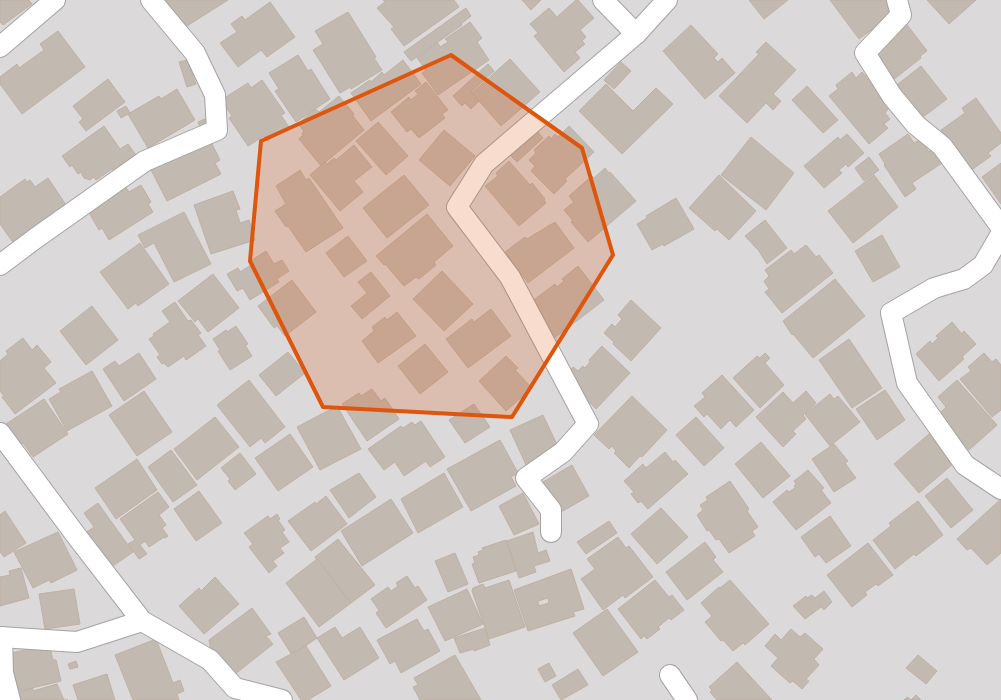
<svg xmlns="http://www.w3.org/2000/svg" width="1001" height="700" font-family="Barlow,sans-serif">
  <rect width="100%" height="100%" fill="#eeeae2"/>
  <!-- residential -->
  <rect fill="#dbd9d9" x="0" y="0" width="1001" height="700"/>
  <!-- building -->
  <g fill="#c2b9b1" stroke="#c0b0a4" fill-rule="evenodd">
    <path d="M0 0H29L32 4 3 25 0 22Z"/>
    <path d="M160 0H228L179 31Z"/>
    <path d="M383 0H454L459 7 404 46 391 29 394 27 377 8 385 2Z"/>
    <path d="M522 0H541L531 10Z"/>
    <path d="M576 0H578L594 18 580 30 586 37 582 41 585 44 575 52 580 58 564 72 534 36 538 33 530 24 549 8 557 17Z"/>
    <path d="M749 0H788L764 19Z"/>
    <path d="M830 0H890L892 3 887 7 893 14 859 39Z"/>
    <path d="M927 0H976L949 24Z"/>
    <path d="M270 2 295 37 267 57 261 50 238 67 220 43 237 32 231 24 242 16 245 20Z"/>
    <path d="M466 8 471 16 461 24 462 25 411 61 404 52Z"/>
    <path d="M348 12 376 57 374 58 382 70 351 89 350 87 340 93 313 50 323 44 315 31Z"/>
    <path d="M470 22 482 38 477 42 489 60 438 95 422 73 426 70 417 58 438 43 440 47 448 42 445 39Z"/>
    <path d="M905 22 927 51 920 56 921 58 893 80 873 54 897 36 893 31Z"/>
    <path d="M691 25 718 54 714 58 718 62 722 58 735 73 705 99 663 51Z"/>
    <path d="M58 31 85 67 22 114 0 84V77L17 64 19 68 44 50 40 44Z"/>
    <path d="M766 42 796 70 773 94 781 101 773 110 766 103 747 123 719 96 759 54 756 52Z"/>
    <path d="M298 55 308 71 311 69 330 99 296 122 275 91 279 89 269 73Z"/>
    <path d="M510 59 540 92 501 126 472 93Z"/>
    <path d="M187 60 196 84 187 87 179 62Z"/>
    <path d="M403 60 421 84 371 121 351 93 370 80 371 82 382 72 384 75Z"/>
    <path d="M621 62 631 71 614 89 604 80Z"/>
    <path d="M488 64 494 71 471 92 479 101 471 109 465 103 462 106 453 96Z"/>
    <path d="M921 66 947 99 919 120 893 88Z"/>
    <path d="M852 72 856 78 862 72 869 80 873 77 888 96 883 101 889 108 885 113 890 119 884 124 888 128 869 144 829 96 838 89 836 85Z"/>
    <path d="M108 79 125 102 86 131 79 122 83 119 73 106Z"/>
    <path d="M262 80 285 113 281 115 289 127 267 141 264 136 248 146 229 118 232 116 221 100 248 83 251 88Z"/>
    <path d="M426 82 448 110 442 114 445 118 419 138 411 129 407 132 391 112 409 97 411 100 418 94 415 91Z"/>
    <path d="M606 84 633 111 656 88 673 104 622 154 579 111Z"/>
    <path d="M807 86 838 120 823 133 792 100Z"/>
    <path d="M177 89 195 120 148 148 128 114 159 96 161 99Z"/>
    <path d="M339 96 354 114 353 116 364 130 321 166 299 139 303 135 302 133 304 131 298 124 315 109 319 112Z"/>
    <path d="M976 98 1001 133V143L988 153 991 156 970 171 941 130 965 113 962 108Z"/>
    <path d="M126 106 130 113 121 118 117 111Z"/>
    <path d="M207 118 211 128 202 132 198 122Z"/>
    <path d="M378 122 408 156 386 175 356 141Z"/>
    <path d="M104 126 120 149 128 144 138 158 115 173 112 169 96 180 94 177 90 180 84 178 81 172 78 174 72 165 70 167 62 156Z"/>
    <path d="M569 126 594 152 565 179 567 181 554 194 531 171 535 166 529 160 536 153 534 150 549 136 551 139 555 134 558 137Z"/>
    <path d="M444 130 475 156 450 186 419 160Z"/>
    <path d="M536 130 543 138 517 162 509 154Z"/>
    <path d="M847 134 864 153 848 167 846 164 839 170 842 173 824 188 804 166 838 137 840 140Z"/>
    <path d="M908 134 914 143 921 139 929 152 933 149 942 163 912 183 916 189 905 197 884 165 885 164 879 154Z"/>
    <path d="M208 136 220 160 215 163 221 174 167 201 149 166Z"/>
    <path d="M751 137 794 173 766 210 721 175Z"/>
    <path d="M354 145 372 167 354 181 363 192 340 211 310 175 325 162 327 164 334 158 336 160Z"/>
    <path d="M869 157 879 170 864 181 855 168Z"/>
    <path d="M509 161 530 185 532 183 545 199 544 200 546 203 519 226 485 186 498 176 496 173Z"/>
    <path d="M1001 163V204L982 177Z"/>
    <path d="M605 168 609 173 610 172 636 201 588 242 571 222 573 221 564 210 574 202 569 196 592 176 594 178Z"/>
    <path d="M300 170 306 180 309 178 343 228 306 252 288 226 286 227 275 211 286 204 276 186Z"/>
    <path d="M404 175 429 205 387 238 363 208Z"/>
    <path d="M719 175 756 211 729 240 717 229 715 231 689 208Z"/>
    <path d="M874 175 898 207 853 243 828 211Z"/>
    <path d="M48 178 68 208 35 226 37 229 15 245 0 224V197L25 179 27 182 30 180 35 187Z"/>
    <path d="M141 185 151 202 148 204 153 212 109 240 102 228 99 230 87 209 125 186 129 192Z"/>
    <path d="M233 191 240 209 236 210 240 223 249 220 255 240 211 254 194 205Z"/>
    <path d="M676 198 694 229 664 246 663 244 652 250 637 224 647 218 646 216Z"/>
    <path d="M184 212 211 264 174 282 154 243 145 248 138 235Z"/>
    <path d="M427 214 453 246 434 262 436 265 419 279 416 277 404 286 385 264 384 265 376 256Z"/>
    <path d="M765 220 787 248 767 264 759 251 745 236Z"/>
    <path d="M555 222 574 248 528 283 505 252 525 237 527 239Z"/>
    <path d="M882 235 900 267 873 282 855 251Z"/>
    <path d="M348 236 367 261 344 277 326 253Z"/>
    <path d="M140 243 169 284 138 306 136 303 128 309 100 272Z"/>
    <path d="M806 245 816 257 819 255 833 273 782 313 765 292 769 289 764 281 769 276 765 270 791 250 794 254Z"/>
    <path d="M266 251 274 264 282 260 289 271 277 279 279 282 250 300 243 288 237 291 227 274 238 268 240 272 251 265 249 262Z"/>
    <path d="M578 266 604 300 553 339 531 302 555 284 557 287 564 281 562 279Z"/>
    <path d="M442 271 473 304 444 331 413 299Z"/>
    <path d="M371 272 390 296 362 319 351 306 367 293 358 282Z"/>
    <path d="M213 274 239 308 208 332 198 319 195 322 178 301Z"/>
    <path d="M835 279 865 316 813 358 793 334 792 335 783 321Z"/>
    <path d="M292 280 316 312 285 336 277 326 274 328 258 306Z"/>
    <path d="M631 300 661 328 631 361 613 344 614 342 604 333 612 324 615 327 622 319 618 315Z"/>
    <path d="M175 302 188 321 191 320 201 333 198 335 206 346 186 360 184 356 168 367 164 363 162 364 157 357 160 355 149 339 154 336 153 334 170 322 162 311Z"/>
    <path d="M92 306 118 340 86 365 60 331Z"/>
    <path d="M491 309 511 336 468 368 446 339 472 319 474 322Z"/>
    <path d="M397 312 416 336 378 363 362 341 374 331 372 327 385 317 387 320Z"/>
    <path d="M952 322 962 334 964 331 976 344 962 357 964 359 939 381 916 354 930 341 932 344 938 338 936 336Z"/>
    <path d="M236 326 248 344 245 345 252 356 230 370 218 351 220 350 213 339 226 330 227 332Z"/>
    <path d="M23 338 32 350 37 345 51 362 44 368 56 383 15 414 2 397 4 396 0 391V361L8 354 6 351Z"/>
    <path d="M849 339 882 388 852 408 819 360Z"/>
    <path d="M425 344 448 372 420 394 398 366Z"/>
    <path d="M602 346 630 373 596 409 582 395 583 393 566 375 573 367 578 371 583 366 585 368 590 362 589 360Z"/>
    <path d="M288 352 305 373 276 396 259 375Z"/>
    <path d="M139 353 156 379 124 401 103 369 115 361 119 366Z"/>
    <path d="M765 353 770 358 765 363 784 385 760 408 733 378 757 356 760 358Z"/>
    <path d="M984 353 992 362 996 359 1001 365V410L992 417 960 379 971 371 968 367Z"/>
    <path d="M506 356 518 368 515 370 532 388 506 411 479 381Z"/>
    <path d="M92 371 112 406 67 431 49 399 61 392 59 389Z"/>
    <path d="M722 375 754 410 736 427 730 420 721 429 707 414 704 417 694 406 705 397 702 393Z"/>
    <path d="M249 380 285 427 265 443 261 438 250 447 217 405Z"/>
    <path d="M957 380 997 425 969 450 938 415 946 407 938 397Z"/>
    <path d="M372 389 381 401 385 398 399 419 367 441 342 404 359 393 361 396Z"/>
    <path d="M885 390 905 420 877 440 856 409Z"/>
    <path d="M144 391 172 432 137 456 109 415Z"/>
    <path d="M806 391 816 403 803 415 806 419 793 431 796 434 783 447 756 417 783 392 793 403Z"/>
    <path d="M830 394 834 399 838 396 860 422 830 446 805 414Z"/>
    <path d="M632 396 667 430 642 457 640 456 629 468 614 453 616 451 612 446 609 449 594 435Z"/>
    <path d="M44 399 68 434 33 457 23 443 18 446 13 438 15 436 6 424Z"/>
    <path d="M474 404 490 427 465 443 449 420Z"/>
    <path d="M337 406 361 449 320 470 297 427Z"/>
    <path d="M543 415 560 451 527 467 510 430Z"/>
    <path d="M215 417 239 447 197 480 174 449Z"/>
    <path d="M696 417 724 448 704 466 676 435Z"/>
    <path d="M421 421 445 457 430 467 426 461 404 476 395 462 384 470 368 449 401 426 403 428 412 422 415 425Z"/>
    <path d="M290 434 313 467 278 491 255 458Z"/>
    <path d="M929 434 954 463 919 493 894 464Z"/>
    <path d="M500 440 518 473 511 477 516 486 471 511 447 469Z"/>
    <path d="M761 442 790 476 763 498 735 464Z"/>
    <path d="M834 444 848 461 845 463 856 478 834 492 812 459Z"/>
    <path d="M171 450 197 485 173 502 148 467Z"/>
    <path d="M665 452 673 462 675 460 688 474 648 509 641 501 638 503 631 494 634 492 624 481 643 464 646 468Z"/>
    <path d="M240 453 256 474 235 490 228 481 230 479 221 468Z"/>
    <path d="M137 459 157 490 116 519 95 488Z"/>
    <path d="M572 465 589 496 561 512 543 482Z"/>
    <path d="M808 470 824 488 821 490 831 503 796 530 773 502 787 490 789 492 796 487 794 486 796 484 794 481Z"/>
    <path d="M359 473 376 497 349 518 330 490Z"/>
    <path d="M444 473 463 507 418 533 401 499Z"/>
    <path d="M947 478 973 510 951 528 925 496Z"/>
    <path d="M730 481 749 509 747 511 758 527 752 531 755 536 729 553 719 539 716 540 709 530 707 531 697 515 703 510 700 505 708 500 706 497Z"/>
    <path d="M199 491 222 523 196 541 174 509Z"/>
    <path d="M158 492 169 507 159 515 166 525 162 528 168 536 165 538 164 537 149 547 145 541 140 545 147 554 139 559 128 544 135 540 120 519Z"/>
    <path d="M523 493 539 524 514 535 499 506Z"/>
    <path d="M326 496 347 524 311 551 288 521 315 502 316 504Z"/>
    <path d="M391 499 413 533 362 566 341 531Z"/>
    <path d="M1001 499V553L987 565 971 548 967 550 957 539Z"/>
    <path d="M918 501 943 535 916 556 914 554 895 569 873 540 891 526 889 523Z"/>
    <path d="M98 503 133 552 107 570 90 546 94 542 87 532 94 527 84 513Z"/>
    <path d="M661 508 688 537 657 564 631 534Z"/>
    <path d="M5 511 26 543 4 557 0 552V515Z"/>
    <path d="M277 514 280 519 278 520 285 530 282 532 289 542 280 548 284 553 273 561 277 566 269 573 249 547 253 544 244 533 268 516 270 519Z"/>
    <path d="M830 516 851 546 826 563 819 554 815 557 801 537Z"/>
    <path d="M609 521 617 533 586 554 577 542Z"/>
    <path d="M58 532 77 570 51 583 49 580 33 588 14 552Z"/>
    <path d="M533 532 538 553 546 550 550 561 534 566 536 572 519 578 507 541Z"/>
    <path d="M618 537 626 548 629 546 653 577 625 598 623 595 603 610 581 579 595 569 587 559Z"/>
    <path d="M338 539 375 585 351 603 315 557Z"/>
    <path d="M506 540 516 571 479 583 472 564 475 563 473 557 479 555 478 552 483 550 482 548Z"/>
    <path d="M705 542 716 557 713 560 723 572 687 600 666 572Z"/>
    <path d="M868 543 893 575 878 586 876 584 865 592 867 595 852 607 827 575Z"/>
    <path d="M455 553 468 584 448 592 435 561Z"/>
    <path d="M317 559 351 603 319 627 286 583Z"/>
    <path d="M21 568 29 598 0 606V577L10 575 9 571Z"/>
    <path d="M571 569 584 609 573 612 575 616 528 631 514 590ZM548 598 549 603 539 606 538 601Z"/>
    <path d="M407 576 415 588 418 586 427 600 386 628 376 613 379 610 371 599 388 587 391 591 398 586 396 583Z"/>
    <path d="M215 577 239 604 204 634 179 606 199 588 201 591Z"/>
    <path d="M509 580 525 627 489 639 472 591 473 588 483 584 485 588Z"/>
    <path d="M655 580 669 597 672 595 684 610 671 620 669 618 658 627 660 629 647 639 644 636 641 639 618 609Z"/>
    <path d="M730 580 769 624 745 645 743 643 733 651 723 640 721 641 705 622 712 616 701 603 719 587 720 588Z"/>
    <path d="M74 589 80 624 45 629 39 594Z"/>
    <path d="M467 589 483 624 445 641 428 607Z"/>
    <path d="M824 591 832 602 824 610 821 607 805 619 793 606 806 596 807 598 812 595 815 598Z"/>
    <path d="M252 608 271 634 266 636 273 644 234 675 211 650 209 640Z"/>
    <path d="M607 609 638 652 603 676 573 633Z"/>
    <path d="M304 617 317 638 292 655 278 633Z"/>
    <path d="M417 619 424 631 428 629 440 651 401 673 395 661 390 664 377 640Z"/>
    <path d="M335 627 342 638 360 627 379 658 344 680 317 638Z"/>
    <path d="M485 628 490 645 474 651V649L460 653 454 638Z"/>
    <path d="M791 629 800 637 805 633 823 649 814 659 819 665 806 679 809 681 802 689 793 681 790 683 771 666 778 658 765 646 775 634 781 640Z"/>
    <path d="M156 639 173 683 180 680 184 691 177 694 179 700H133L115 655Z"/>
    <path d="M49 644 53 660H56L61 681 15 692 8 654Z"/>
    <path d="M306 646 331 686 308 700H301L276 662Z"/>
    <path d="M455 655 481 700H420L413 687 418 685 414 678Z"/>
    <path d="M918 655 937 671 926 684 906 668Z"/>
    <path d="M76 661 78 667 70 669 68 664Z"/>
    <path d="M737 662 772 700H717L710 692 712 690 709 687Z"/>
    <path d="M549 663 556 676 545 682 538 669Z"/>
    <path d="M578 669 588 685 561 700 552 685Z"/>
    <path d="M107 674 115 700H78L73 685Z"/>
    <path d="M57 684 64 700H68H16L14 694 33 688V691Z"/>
    <path d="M916 695 921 700H904L907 697 911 700Z"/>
  </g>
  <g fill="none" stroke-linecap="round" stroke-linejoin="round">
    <defs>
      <g id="street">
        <path d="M603 0 636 34"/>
        <path d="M897 0 901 15 865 53 892 96 916 125 942 146 1001 227"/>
        <path d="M0 47 55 0"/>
        <path d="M1001 234 983 265 964 279 934 288 891 313 907 383 965 465 1001 489"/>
        <path d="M0 265 36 238 145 161 217 130 215 95 195 53 151 0"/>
        <path d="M0 433 75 534 142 621 210 660 235 688 282 700"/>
        <path d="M551 532V510L526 478 563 452 588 424 510 277 457 207 484 164 636 34 667 0"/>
        <path d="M0 637 77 642 142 621"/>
        <path d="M2 637 3 673 10 700"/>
        <path d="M670 675 687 700"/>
      </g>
    </defs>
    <!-- street casing -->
    <use href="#street" stroke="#a3a3a3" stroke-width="22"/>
    <!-- street -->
    <use href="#street" stroke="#fff" stroke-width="20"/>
  </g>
  <!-- marked area -->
  <path fill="#de560d" fill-opacity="0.2" stroke="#de560d" stroke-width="4" stroke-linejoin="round" d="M451 55 582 148 613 255 512 417 323 407 250 261 261 141Z"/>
</svg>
